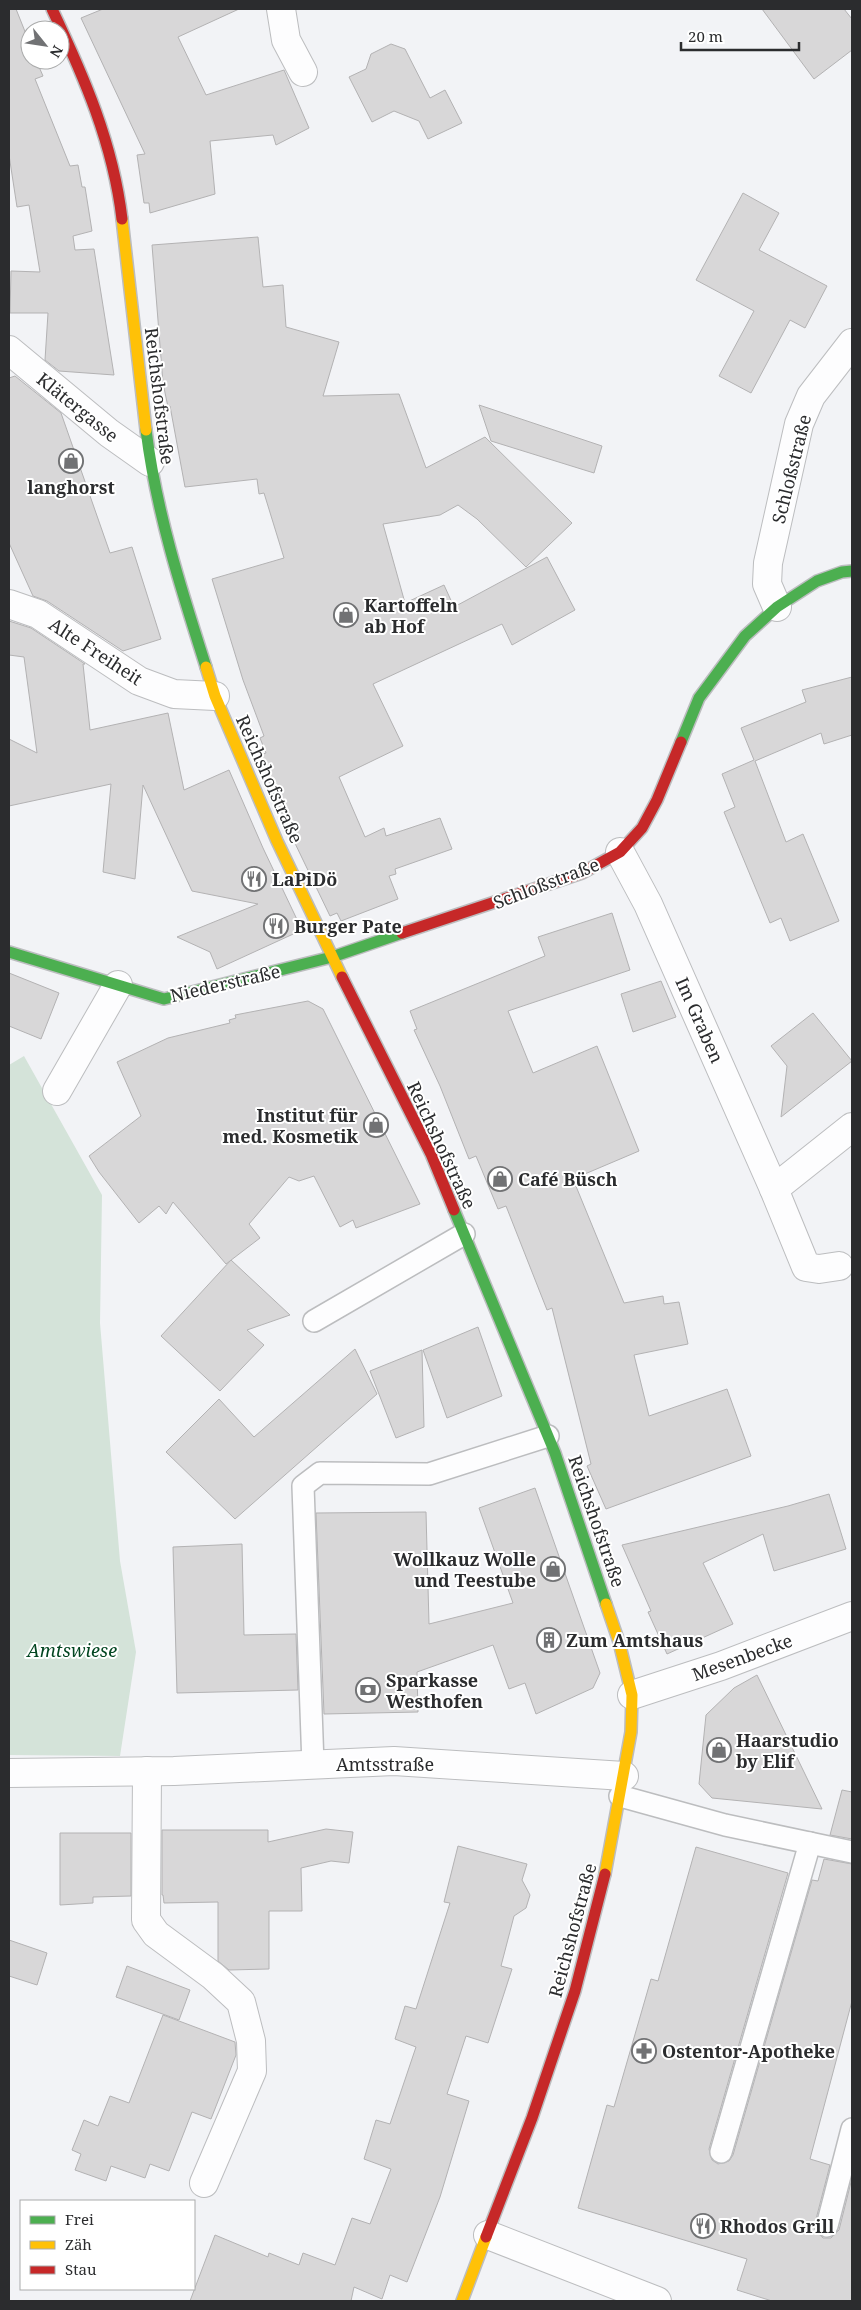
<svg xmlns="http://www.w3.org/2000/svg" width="861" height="2310" font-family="'Noto Serif',serif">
  <rect width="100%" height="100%" fill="#f2f3f6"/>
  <!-- green -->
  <path fill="#d4e3d9" d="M24 1056 102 1195 100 1323 120 1561 136 1652 120 1756 9 1755V1065Z"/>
  <!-- building -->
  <g fill="#d8d7d8" stroke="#b3b2b3">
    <path d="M9 9H16L30 44V60H36L43 76 35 79 70 166 78 165 82 187H85L92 231 73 236 75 250 94 249 114 375 59 371 45 360 48 313H10L11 271 40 272 29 205 17 207 9 155Z"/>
    <path d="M103 9H239L178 37 206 95 284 70 309 128 276 145 273 135 210 141 215 194 150 213 149 203H144L137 155 145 154 81 18Z"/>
    <path d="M762 9H844L852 19V50L814 79Z"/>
    <path d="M391 44 405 49 430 98 445 90 462 123 428 139 419 121 394 111 372 122 349 77 366 69 371 54Z"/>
    <path d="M743 193 779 213 759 250 827 286 805 328 790 320 751 393 719 376 754 311 696 280Z"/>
    <path d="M258 237 263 287 283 285 286 327 339 342 323 396 399 394 426 468 485 437 572 523 526 567 477 519 458 505 440 515 383 524 405 603 444 585 454 607 547 557 575 610 512 645 502 624 373 684 403 746 339 777 365 837 384 828 386 836 440 818 452 849 395 869 396 874 389 876 398 899 341 921 337 913 330 916 291 835 258 756 266 753 260 738 264 736 243 680 212 579 284 558 264 493 259 494 257 479 185 487 170 406 168 407 163 383 152 245Z"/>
    <path d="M15 376 61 413 110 553 132 547 161 639 123 651 47 601 33 596 9 543V378Z"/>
    <path d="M479 405 602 446 594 473 491 441Z"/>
    <path d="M9 621 31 628 85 664H83L90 730 168 713 184 790 229 770 263 848 302 930 217 969 210 952 177 937 258 904 192 891 143 785 135 879 103 872 111 784 9 806V739L37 753 24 657 9 655Z"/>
    <path d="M852 677V735L824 744 821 733 755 761 786 842 803 834 839 921 790 941 781 918 770 923 724 812 735 807 722 774 754 760 741 728 806 702 802 690Z"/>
    <path d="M612 913 630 970 508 1011 533 1073 597 1046 639 1151 573 1179 624 1303 663 1296 664 1304 679 1302 688 1344 634 1355 649 1416 727 1389 751 1456 606 1509 587 1466 591 1464 552 1308 547 1310 506 1206 498 1209 476 1156 469 1159 440 1086 414 1030 417 1029 410 1011 545 956 538 937Z"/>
    <path d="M9 973 59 993 41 1039 9 1026Z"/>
    <path d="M661 981 676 1017 633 1032 621 994Z"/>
    <path d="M308 1001 323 1009 420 1204 356 1228 353 1220 340 1227 314 1176 299 1181 289 1177 249 1224 260 1238 226 1264 173 1202 166 1214 159 1206 139 1223 99 1172 89 1156 141 1116 117 1062 168 1038 230 1023 229 1020 236 1018 235 1015Z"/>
    <path d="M813 1013 852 1061 781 1117 787 1066 771 1046Z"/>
    <path d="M231 1260 290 1315 247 1330 264 1345 220 1391 161 1336Z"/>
    <path d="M478 1327 502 1396 447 1418 423 1350Z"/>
    <path d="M355 1349 377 1394 235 1519 166 1452 219 1399 254 1437Z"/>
    <path d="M422 1350 424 1427 396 1438 370 1371Z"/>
    <path d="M535 1488 600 1673 593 1688 536 1714 525 1683 509 1689 493 1645 417 1672 418 1712 324 1714 316 1513 426 1512 429 1624 513 1603 479 1508Z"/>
    <path d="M829 1494 846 1549 774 1571 763 1534 703 1563 733 1624 667 1654 648 1612 651 1611 622 1545 788 1506Z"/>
    <path d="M242 1544 244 1635 296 1634 298 1690 177 1693 173 1547Z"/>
    <path d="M757 1675 787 1737 822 1809 712 1798 699 1784 706 1715 734 1688Z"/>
    <path d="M842 1790 852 1792V1839L830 1835Z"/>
    <path d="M326 1829 353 1832 349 1863 331 1861 301 1868 302 1911H269V1969L229 1970 218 1961V1902L164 1903 163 1895H162V1830H268V1842Z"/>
    <path d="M60 1833H131V1896L93 1897V1903L60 1905Z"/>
    <path d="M458 1846 527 1864 522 1880 530 1895 526 1908 514 1916 501 1966 512 1969 488 2043 466 2036 447 2094 469 2101 440 2197 407 2282 390 2275 382 2299 354 2287 351 2301H190L215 2235 268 2257 269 2253 299 2265 303 2253 335 2265 352 2218 370 2224 391 2169 364 2159 376 2120 390 2124 416 2047 395 2039 405 2006 416 2009 450 1903 444 1902Z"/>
    <path d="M696 1847 788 1873 709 2149 712 2160 718 2164 729 2161 733 2155 812 1880 818 1881 824 1859 852 1864V2001L810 2159 830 2165 815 2223V2230L823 2238H831L839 2230 852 2178V2301H772L737 2290 747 2259 578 2208 607 2105 614 2107 651 1979 658 1981Z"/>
    <path d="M9 1940 47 1953 37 1985 9 1976Z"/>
    <path d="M127 1966 190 1990 179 2020 116 1997Z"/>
    <path d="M163 2015 235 2042 236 2055 211 2119 192 2112 169 2171 150 2164 145 2178 111 2166 106 2181 75 2170 81 2154 72 2150 84 2120 98 2126 110 2096 129 2103Z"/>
  </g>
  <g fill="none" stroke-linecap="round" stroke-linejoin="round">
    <defs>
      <g id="lane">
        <path d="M314 1321 464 1234"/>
        <path d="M313 1765 303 1486 320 1473 429 1474 548 1436"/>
        <path d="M620 1796 725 1825 852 1852"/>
        <path d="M721 2152 810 1843"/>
        <path d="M827 2226 852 2129"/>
      </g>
      <g id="street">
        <path d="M281 9 286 40 303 72"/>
        <path d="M9 350 109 433 150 462"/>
        <path d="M9 604 38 614 139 681 174 694 215 696"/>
        <path d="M777 607 767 584 768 563 799 424 811 396 852 343"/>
        <path d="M620 852 648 904 774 1189 806 1267 819 1269 839 1266"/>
        <path d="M57 1091 118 985"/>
        <path d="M774 1189 852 1127"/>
        <path d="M632 1695 721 1666 852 1616"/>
        <path d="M147 1771 146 1920 156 1934 213 1976 241 2002 251 2041 252 2071 204 2183"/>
        <path d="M9 1773 174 1771 394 1761 624 1776"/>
        <path d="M488 2235 657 2301"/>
      </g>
      <g id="fast">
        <path d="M146 430C156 511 181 589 206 667"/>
        <path d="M681 742 699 698 745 636 777 607 817 581 842 572 852 571"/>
        <path d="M9 952 164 999 332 957 402 933"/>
        <path d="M454 1210 555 1453 606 1604"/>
      </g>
      <g id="slow">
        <path d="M122 219 146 430"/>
        <path d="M206 667 215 696 277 841 342 977"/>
        <path d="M605 1874 631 1732 632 1695 619 1642 606 1604"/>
        <path d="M462 2301 486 2237"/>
      </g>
      <g id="jam">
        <path d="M52 9C84 77 113 143 122 219"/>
        <path d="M402 933 582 873 620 852 642 828 657 800 681 742"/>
        <path d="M342 977 431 1154 454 1210"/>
        <path d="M486 2237 532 2118 575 1991 605 1874"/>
      </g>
    </defs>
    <!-- lane casing -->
    <use href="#lane" stroke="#bcbdbf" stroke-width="24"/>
    <!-- street casing -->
    <use href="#street" stroke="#bcbdbf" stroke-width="30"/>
    <!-- fast casing -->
    <use href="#fast" stroke="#bcbdbf" stroke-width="14"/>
    <!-- slow casing -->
    <use href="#slow" stroke="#bcbdbf" stroke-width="14"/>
    <!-- jam casing -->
    <use href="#jam" stroke="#bcbdbf" stroke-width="14"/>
    <!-- lane -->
    <use href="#lane" stroke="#fdfdfe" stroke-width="21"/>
    <!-- street -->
    <use href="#street" stroke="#fdfdfe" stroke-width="28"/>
    <!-- fast -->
    <use href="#fast" stroke="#4caf50" stroke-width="11"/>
    <!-- slow -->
    <use href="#slow" stroke="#ffc107" stroke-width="11"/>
    <!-- jam -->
    <use href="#jam" stroke="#c62828" stroke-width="11"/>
  </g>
  <!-- icons -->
  <defs>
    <symbol id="shop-ring" viewBox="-11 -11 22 22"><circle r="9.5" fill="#fff" stroke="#717274" stroke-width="1.5"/><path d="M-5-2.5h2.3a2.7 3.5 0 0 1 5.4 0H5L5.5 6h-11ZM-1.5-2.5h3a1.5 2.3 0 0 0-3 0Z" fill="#717274"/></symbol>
    <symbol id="restaurant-ring" viewBox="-11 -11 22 22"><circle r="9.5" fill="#fff" stroke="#717274" stroke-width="1.5"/><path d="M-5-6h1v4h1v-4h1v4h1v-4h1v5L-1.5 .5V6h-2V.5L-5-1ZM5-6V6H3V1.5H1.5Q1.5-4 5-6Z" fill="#717274"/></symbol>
    <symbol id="building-ring" viewBox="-11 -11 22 22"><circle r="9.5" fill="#fff" stroke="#717274" stroke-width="1.5"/><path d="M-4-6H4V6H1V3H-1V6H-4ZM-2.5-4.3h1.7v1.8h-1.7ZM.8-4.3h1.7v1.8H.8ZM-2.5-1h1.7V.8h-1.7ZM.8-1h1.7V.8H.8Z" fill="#717274"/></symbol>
    <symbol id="bank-ring" viewBox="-11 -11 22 22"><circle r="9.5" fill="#fff" stroke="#717274" stroke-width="1.5"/><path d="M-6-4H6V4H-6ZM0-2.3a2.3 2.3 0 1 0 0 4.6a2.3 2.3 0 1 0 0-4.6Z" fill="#717274"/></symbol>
    <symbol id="pharmacy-ring" viewBox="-11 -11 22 22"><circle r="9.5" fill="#fff" stroke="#717274" stroke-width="1.5"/><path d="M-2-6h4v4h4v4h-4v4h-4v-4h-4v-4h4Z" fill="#717274"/></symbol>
  </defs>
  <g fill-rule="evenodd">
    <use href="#shop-ring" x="57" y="447" width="28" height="28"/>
    <use href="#shop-ring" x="332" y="601" width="28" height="28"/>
    <use href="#restaurant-ring" x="240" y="865" width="28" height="28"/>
    <use href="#restaurant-ring" x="262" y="912" width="28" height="28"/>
    <use href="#shop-ring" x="362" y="1111" width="28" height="28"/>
    <use href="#shop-ring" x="486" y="1165" width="28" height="28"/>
    <use href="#shop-ring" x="539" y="1555" width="28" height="28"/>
    <use href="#building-ring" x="535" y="1626" width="28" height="28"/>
    <use href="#bank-ring" x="354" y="1676" width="28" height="28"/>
    <use href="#shop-ring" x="705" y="1736" width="28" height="28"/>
    <use href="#pharmacy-ring" x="630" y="2037" width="28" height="28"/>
    <use href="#restaurant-ring" x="689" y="2212" width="28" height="28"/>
  </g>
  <g text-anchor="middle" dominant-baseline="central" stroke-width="4" stroke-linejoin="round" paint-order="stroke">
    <!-- street labels -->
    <g font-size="18" fill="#2b2c2e" stroke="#fff">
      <text transform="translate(160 396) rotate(83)">Reichshofstraße</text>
      <text transform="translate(78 407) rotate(39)">Klätergasse</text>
      <text transform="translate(791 469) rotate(-76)">Schloßstraße</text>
      <text transform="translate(96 651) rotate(33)">Alte Freiheit</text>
      <text transform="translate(270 779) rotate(66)">Reichshofstraße</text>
      <text transform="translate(546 883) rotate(-21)">Schloßstraße</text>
      <text transform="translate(225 983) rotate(-13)">Niederstraße</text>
      <text transform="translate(700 1020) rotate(66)">Im Graben</text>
      <text transform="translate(442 1145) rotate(65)">Reichshofstraße</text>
      <text transform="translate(597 1521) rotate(71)">Reichshofstraße</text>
      <text transform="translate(742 1657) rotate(-20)">Mesenbecke</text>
      <text x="385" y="1764">Amtsstraße</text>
      <text transform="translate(572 1930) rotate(-75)">Reichshofstraße</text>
    </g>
    <!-- poi labels -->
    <g font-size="18" font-weight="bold" fill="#2b2c2e" stroke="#fff" text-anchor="start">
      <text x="71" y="487" text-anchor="middle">langhorst</text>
      <text x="364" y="605">Kartoffeln<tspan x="364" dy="21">ab Hof</tspan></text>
      <text x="272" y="879">LaPiDö</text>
      <text x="294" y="926">Burger Pate</text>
      <text x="358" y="1115" text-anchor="end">Institut für<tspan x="358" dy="21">med. Kosmetik</tspan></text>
      <text x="518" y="1179">Café Büsch</text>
      <text x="536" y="1559" text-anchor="end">Wollkauz Wolle<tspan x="536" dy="21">und Teestube</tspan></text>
      <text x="566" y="1640">Zum Amtshaus</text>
      <text x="386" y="1680">Sparkasse<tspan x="386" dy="21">Westhofen</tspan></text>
      <text x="736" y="1740">Haarstudio<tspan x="736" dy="21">by Elif</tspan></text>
      <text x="662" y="2051">Ostentor-Apotheke</text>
      <text x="720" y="2226">Rhodos Grill</text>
    </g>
    <!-- park labels -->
    <g font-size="18" font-style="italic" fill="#024621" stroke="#fff">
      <text x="72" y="1650">Amtswiese</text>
    </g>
  </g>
  <!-- border -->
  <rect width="861" height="2310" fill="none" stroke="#2b2c2e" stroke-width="20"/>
  <!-- legend -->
  <rect x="20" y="2200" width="175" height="90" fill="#ffffff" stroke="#aaabab"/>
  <rect x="30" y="2216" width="25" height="8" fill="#4caf50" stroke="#aaabab"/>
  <text x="65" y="2225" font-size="15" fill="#2b2c2e">Frei</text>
  <rect x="30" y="2241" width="25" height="8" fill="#ffc107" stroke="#aaabab"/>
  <text x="65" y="2250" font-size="15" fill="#2b2c2e">Zäh</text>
  <rect x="30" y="2266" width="25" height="8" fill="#c62828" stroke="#aaabab"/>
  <text x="65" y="2275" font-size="15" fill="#2b2c2e">Stau</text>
  <!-- north arrow -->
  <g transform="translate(45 45) rotate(120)"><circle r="24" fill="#ffffff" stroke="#aaabab"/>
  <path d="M0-4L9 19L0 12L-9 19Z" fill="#717274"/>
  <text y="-8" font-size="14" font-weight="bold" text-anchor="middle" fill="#2b2c2e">N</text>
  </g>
  <!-- scale -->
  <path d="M681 42v8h118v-8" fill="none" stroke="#2b2c2e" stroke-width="2.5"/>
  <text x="688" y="42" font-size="15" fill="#2b2c2e" stroke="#ffffff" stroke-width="4" paint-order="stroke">20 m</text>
</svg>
